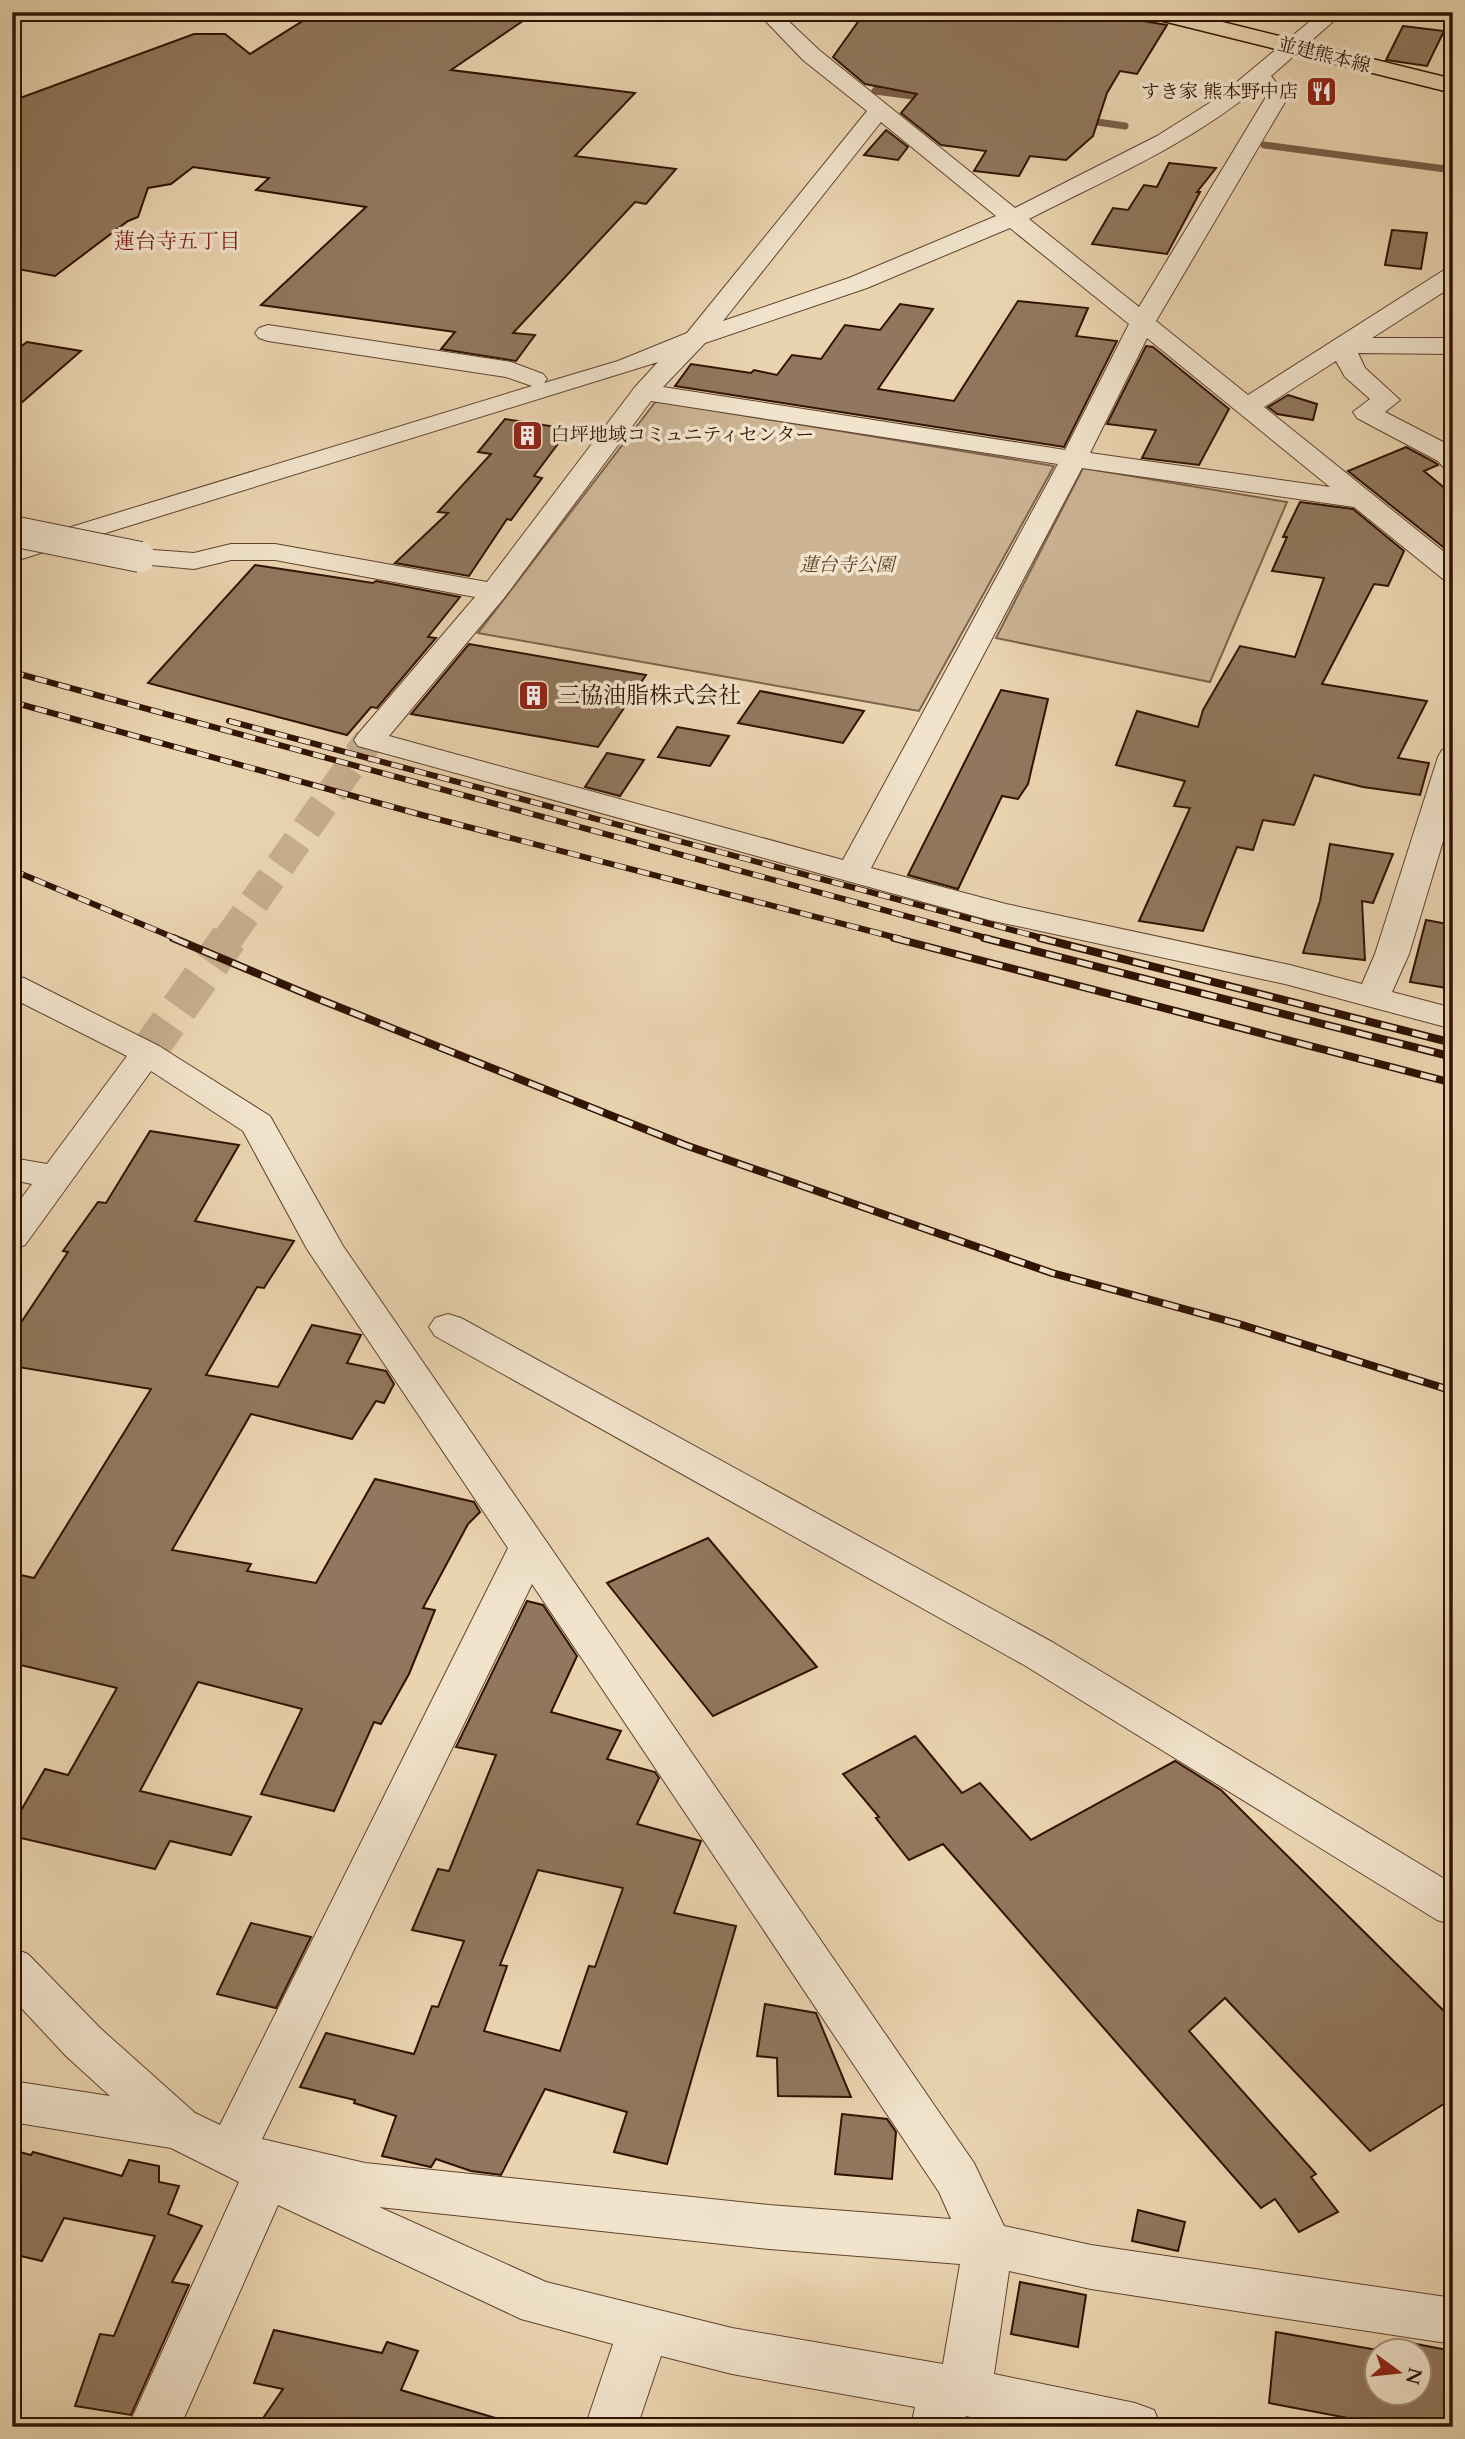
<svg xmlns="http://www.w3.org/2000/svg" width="1465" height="2439" font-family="Cardo,'Noto Serif JP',serif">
  <rect width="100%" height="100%" fill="#ead4b0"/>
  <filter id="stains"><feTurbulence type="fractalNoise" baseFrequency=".00286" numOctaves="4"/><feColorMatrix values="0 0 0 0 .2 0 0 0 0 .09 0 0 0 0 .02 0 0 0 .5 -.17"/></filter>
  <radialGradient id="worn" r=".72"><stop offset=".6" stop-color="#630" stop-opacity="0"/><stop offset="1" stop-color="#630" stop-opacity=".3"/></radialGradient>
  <!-- green -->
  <g fill="#cbb393" stroke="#7e634b" stroke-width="2">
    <path d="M656 401 1054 466 919 711 478 633Z"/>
    <path d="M1083 468 1287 502 1210 682 996 638Z"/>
  </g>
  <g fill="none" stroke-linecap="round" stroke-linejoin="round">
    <!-- stream -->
    <g stroke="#7a5f47" stroke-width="7">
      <path d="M886 77 875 91 928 98"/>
      <path d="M1083 120 1125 126"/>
      <path d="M1264 145 1453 170"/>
    </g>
  </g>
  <!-- building -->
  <g fill="#91775d" stroke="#311303" stroke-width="2" fill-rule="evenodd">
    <path d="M317 12H536L451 70 635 93 575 156 676 169 646 204 635 202 513 333 535 335 516 361 441 349 455 332 261 305 366 207 256 190 269 178 193 167 171 184 148 188 138 217 128 221 55 276 12 268V101L194 34H225L250 54Z"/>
    <path d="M865 12H1116L1114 16 1167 25 1137 74 1120 71 1107 93 1093 136 1066 160 1030 156 1019 176 974 171 986 151 941 145 901 113 917 94 865 84 833 57Z"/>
    <path d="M1403 26 1444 31 1427 66 1386 60Z"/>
    <path d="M886 130 908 147 898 160 864 155Z"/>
    <path d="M1169 163 1216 168 1197 192H1200L1167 254 1092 244 1113 208 1128 210 1144 185 1157 187Z"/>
    <path d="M1392 230 1427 233 1421 269 1385 265Z"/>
    <path d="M1018 301 1088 308 1076 336 1117 341 1064 447 675 386 691 364 751 373 754 370 777 375 792 355 821 359 845 325 880 330 900 304 933 309 878 389 954 401Z"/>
    <path d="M27 342 81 351 12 411V353Z"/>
    <path d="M1146 346 1153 347 1229 409 1199 465 1142 458 1156 430 1107 424Z"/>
    <path d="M1288 395 1317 404 1313 420 1277 414 1268 407Z"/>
    <path d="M505 419 569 429 534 476 542 478 511 520 507 519 469 576 395 563 448 513 438 512 491 454 478 452Z"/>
    <path d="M1406 447 1436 463 1438 465 1424 471 1453 495V555L1348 471Z"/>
    <path d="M1300 502 1353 509 1404 551 1388 586 1374 584 1322 684 1427 701 1398 758 1429 763 1420 795 1363 787 1314 775 1294 825 1263 820 1253 850 1237 847 1203 931 1139 921 1190 808 1174 806 1185 781 1116 765 1137 711 1198 727 1203 710 1240 646 1295 657 1324 578 1272 571 1287 537H1283Z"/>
    <path d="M255 565 373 583 376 581 460 597 428 637 436 638 377 708 371 707 347 735 148 683Z"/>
    <path d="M469 644 646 675 598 747 411 714Z"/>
    <path d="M1001 690 1048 699 1028 784 1018 799 1002 796 958 889 908 875Z"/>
    <path d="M760 691 864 711 843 743 738 723Z"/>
    <path d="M677 727 729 736 710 766 658 757Z"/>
    <path d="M607 753 644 760 620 796 585 787Z"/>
    <path d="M1330 844 1393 854 1373 903 1362 901 1365 960 1303 953 1320 901Z"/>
    <path d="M1426 920 1453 925V989L1410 982Z"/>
    <path d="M150 1131 239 1145 195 1221 294 1241 264 1288 257 1287 206 1375 278 1387 312 1325 361 1335 347 1363 386 1371 394 1384 384 1403 376 1401 352 1439 251 1414 172 1550 251 1564 247 1571 316 1583 375 1479 474 1502 480 1512 468 1524 423 1608 435 1610 409 1674 381 1724 374 1722 334 1811 261 1794 302 1709 198 1682 140 1791 251 1817 231 1855 170 1841 155 1869 12 1836V1826L45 1769 68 1775 117 1688 12 1663V1573L34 1578 151 1389 12 1366V1336L68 1252 63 1251 98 1202 106 1203Z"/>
    <path d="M708 1538 817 1667 713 1716 607 1583Z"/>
    <path d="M527 1601 543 1605 577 1656 551 1712 621 1731 607 1759 655 1772 659 1778 637 1824 701 1841 674 1913 736 1926 667 2164 614 2152 627 2112 545 2089 501 2175 471 2171 436 2159 431 2167 382 2156 396 2116 354 2103 355 2100 300 2087 326 2033 414 2054 432 2006 438 2007 464 1941 412 1930 438 1869 449 1871 496 1755 456 1747ZM538 1870 623 1888 595 1967 589 1966 560 2051 484 2031 507 1966 500 1965Z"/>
    <path d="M915 1736 962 1793 980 1783 1031 1840 1175 1761 1221 1790 1453 2020V2098L1370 2151 1225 1998 1189 2031 1316 2174 1311 2177 1338 2212 1299 2232 1275 2199 1261 2208 943 1844 909 1860 876 1818 879 1817 843 1774Z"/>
    <path d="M251 1923 311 1937 276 2008 217 1994Z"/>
    <path d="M765 2004 816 2013 851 2097 778 2096 777 2058 757 2056Z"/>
    <path d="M842 2114 887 2119 896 2132 892 2179 835 2174Z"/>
    <path d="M12 2150 31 2155 33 2152 122 2176 129 2160 159 2166V2182L179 2186 168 2214 202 2226 172 2282 189 2285 131 2415 75 2406 100 2334 114 2336 155 2236 64 2218 42 2261 12 2254Z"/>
    <path d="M1138 2210 1185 2222 1178 2251 1132 2241Z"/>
    <path d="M1020 2282 1086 2295 1078 2347 1011 2334Z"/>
    <path d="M274 2330 382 2353 387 2342 418 2351 401 2390 499 2419 498 2427H257L283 2389 254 2383Z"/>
    <path d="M1276 2332 1383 2351H1377V2393H1419V2351H1410L1411 2343 1453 2351V2427H1395L1269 2403Z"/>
  </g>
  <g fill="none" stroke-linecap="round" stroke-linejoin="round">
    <!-- minor-tunnel-far1 -->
    <path stroke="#c5ad8d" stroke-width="30" stroke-dasharray="30 15" stroke-linecap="butt" d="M228 939 369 740"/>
    <!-- minor-tunnel -->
    <path stroke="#c5ad8d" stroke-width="37" stroke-dasharray="37 18" stroke-linecap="butt" d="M147 1053 229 938"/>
    <defs>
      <g id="minor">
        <path d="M757 12H779L819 50 1015 208 1157 136 1219 97 1321 12H1344L1271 76 1288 97 1156 321 1248 395 1444 270 1453 268V286L1372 338H1453V354L1358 353 1365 368 1400 400 1385 412 1453 447V470L1444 468 1438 461 1357 418 1353 412 1370 399 1345 377 1336 361 1264 407 1453 559V581L1443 579 1354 507 1082 468 871 868 1006 904 1290 965 1362 984 1375 954 1438 757 1442 750 1453 748V808L1409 954 1392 992 1453 1008V1029L1285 984 989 920 358 746 354 740 358 734 475 597 275 560H231L194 569 130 563 126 557 130 551 140 549 194 553 231 544H275L487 582 635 387 658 362 12 562V545L532 386 506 377 268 341 259 338 255 333 259 328 268 325 511 362 543 374 547 379 544 383 618 361 687 333 867 111 803 60ZM1258 87 1266 97 1139 307 1029 219C1107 179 1190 144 1258 87ZM881 122 996 216 849 278 723 321ZM1010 228 1129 324 1065 450 663 387 705 343 867 288ZM1147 338 1330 487 1090 453ZM651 401 1058 464 843 860 389 736 504 598Z"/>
        <path d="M12 975 24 978 159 1046 270 1116 343 1246 974 2163 1004 2226 1091 2245 1453 2298V2344L1091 2289 1009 2271 994 2374 1135 2403 1154 2410 1161 2427H1017L966 2416 963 2427H911L915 2407 732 2374 661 2356 637 2427H585L613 2344 521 2319 278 2205 180 2427H128L239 2182 171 2148 12 2122V2081L110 2096 66 2056 12 1998V1948L28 1954 100 2028 195 2113 220 2125 508 1548 307 1249 243 1131 151 1071 25 1245 12 1249V1211L32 1184 12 1180V1158L47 1164 127 1056 12 998ZM532 1584 939 2192 951 2219 769 2205 365 2163 262 2139ZM379 2207 769 2249 960 2264 943 2364 732 2328 546 2282Z"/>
        <path d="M448 1314 461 1318 1054 1643 1453 1884V1925L1437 1920 1024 1665 435 1336 429 1327 435 1318Z"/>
      </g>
      <path id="major" d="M1144 12H1182L1453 79V93L1147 17Z"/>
    </defs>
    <!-- minor casing -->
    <use href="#minor" stroke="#5f432e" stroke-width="2"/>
    <!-- major casing -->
    <use href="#major" stroke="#311303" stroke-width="3"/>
    <!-- minor -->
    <use href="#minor" fill="#f1e3cc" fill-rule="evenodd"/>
    <!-- major -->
    <use href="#major" fill="#ead4b0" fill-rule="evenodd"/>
    <defs>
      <g id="rail-far1">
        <path d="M12 672 990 939"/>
        <path d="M12 702 422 815 901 939"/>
        <path d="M229 721 1046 939"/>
        <path d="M12 870 177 939"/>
      </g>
      <g id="rail">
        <path d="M173 938 316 998 685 1145 1052 1273 1239 1324 1453 1391"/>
        <path d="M894 938 1453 1083"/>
        <path d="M984 938 1453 1057"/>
        <path d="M1040 938 1453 1043"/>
      </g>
    </defs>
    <!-- rail-far1 casing -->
    <use href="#rail-far1" stroke="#311303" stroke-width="6"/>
    <!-- rail casing -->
    <use href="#rail" stroke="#311303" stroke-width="8"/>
    <!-- rail-far1 -->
    <use href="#rail-far1" stroke="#f1e3cc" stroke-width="4.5" stroke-dasharray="12" stroke-linecap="butt"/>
    <!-- rail -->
    <use href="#rail" stroke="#f1e3cc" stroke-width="5" stroke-dasharray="16" stroke-linecap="butt"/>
    <defs>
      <path id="minor-bridge" d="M12 531 140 557"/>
    </defs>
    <!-- minor-bridge casing -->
    <use href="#minor-bridge" stroke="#5f432e" stroke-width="32" stroke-linecap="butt"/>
    <!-- minor-bridge -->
    <use href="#minor-bridge" stroke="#f1e3cc" stroke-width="30"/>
  </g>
  <!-- icons -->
  <defs>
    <symbol id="restaurant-square" viewBox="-11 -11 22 22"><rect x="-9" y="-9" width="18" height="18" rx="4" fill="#8f2418" stroke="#f1e3cc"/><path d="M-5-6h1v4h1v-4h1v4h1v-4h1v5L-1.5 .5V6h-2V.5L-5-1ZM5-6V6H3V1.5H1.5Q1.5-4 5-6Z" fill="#fff"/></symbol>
    <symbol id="building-square" viewBox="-11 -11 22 22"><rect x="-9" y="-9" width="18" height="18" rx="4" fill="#8f2418" stroke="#f1e3cc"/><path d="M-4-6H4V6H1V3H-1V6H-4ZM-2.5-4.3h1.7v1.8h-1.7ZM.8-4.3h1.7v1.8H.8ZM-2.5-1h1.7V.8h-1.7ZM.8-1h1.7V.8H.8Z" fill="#fff"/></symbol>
  </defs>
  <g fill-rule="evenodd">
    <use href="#restaurant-square" x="1304" y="74" width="35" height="35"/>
    <use href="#building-square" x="510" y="418" width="35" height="35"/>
    <use href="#building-square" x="516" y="678" width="35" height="35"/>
  </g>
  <g text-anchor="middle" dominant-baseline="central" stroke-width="7" stroke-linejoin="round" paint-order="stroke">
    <!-- far-street labels -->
    <g font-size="19" fill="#311303" stroke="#f1e3cc">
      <text transform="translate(1324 55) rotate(14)">並建熊本線</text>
    </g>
    <!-- far-poi labels -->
    <g font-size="19" fill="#311303" stroke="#f1e3cc" text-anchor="end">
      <text x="1298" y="92">すき家 熊本野中店</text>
      <text x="551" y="435" text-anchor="start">白坪地域コミュニティセンター</text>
    </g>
    <!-- far-park labels -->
    <g font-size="19" font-style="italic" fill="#5f432e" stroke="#f1e3cc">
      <text x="847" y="565">蓮台寺公園</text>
    </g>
    <!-- far-neighbourhood labels -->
    <g font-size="21" fill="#7a1f14" stroke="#f1e3cc">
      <text x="177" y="241">蓮台寺五丁目</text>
    </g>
    <!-- poi labels -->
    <g font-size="23" fill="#311303" stroke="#f1e3cc" text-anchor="start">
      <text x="557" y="695">三協油脂株式会社</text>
    </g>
  </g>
  <!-- margin -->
  <rect width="1465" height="2439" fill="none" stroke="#ead4b0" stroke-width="42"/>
  <rect x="14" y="14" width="1437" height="2411" fill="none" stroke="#311303" stroke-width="3.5"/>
  <rect x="21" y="21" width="1423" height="2397" fill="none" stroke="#311303" stroke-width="2"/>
  <!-- north arrow -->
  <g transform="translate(1398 2372) rotate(105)"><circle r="33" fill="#f1e3cc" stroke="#a4907c" stroke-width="2"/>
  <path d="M0-5L12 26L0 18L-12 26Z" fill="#8f2418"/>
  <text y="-10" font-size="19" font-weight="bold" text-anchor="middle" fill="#311303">N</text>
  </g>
  <rect width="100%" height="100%" filter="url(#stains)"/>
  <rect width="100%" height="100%" fill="url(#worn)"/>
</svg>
